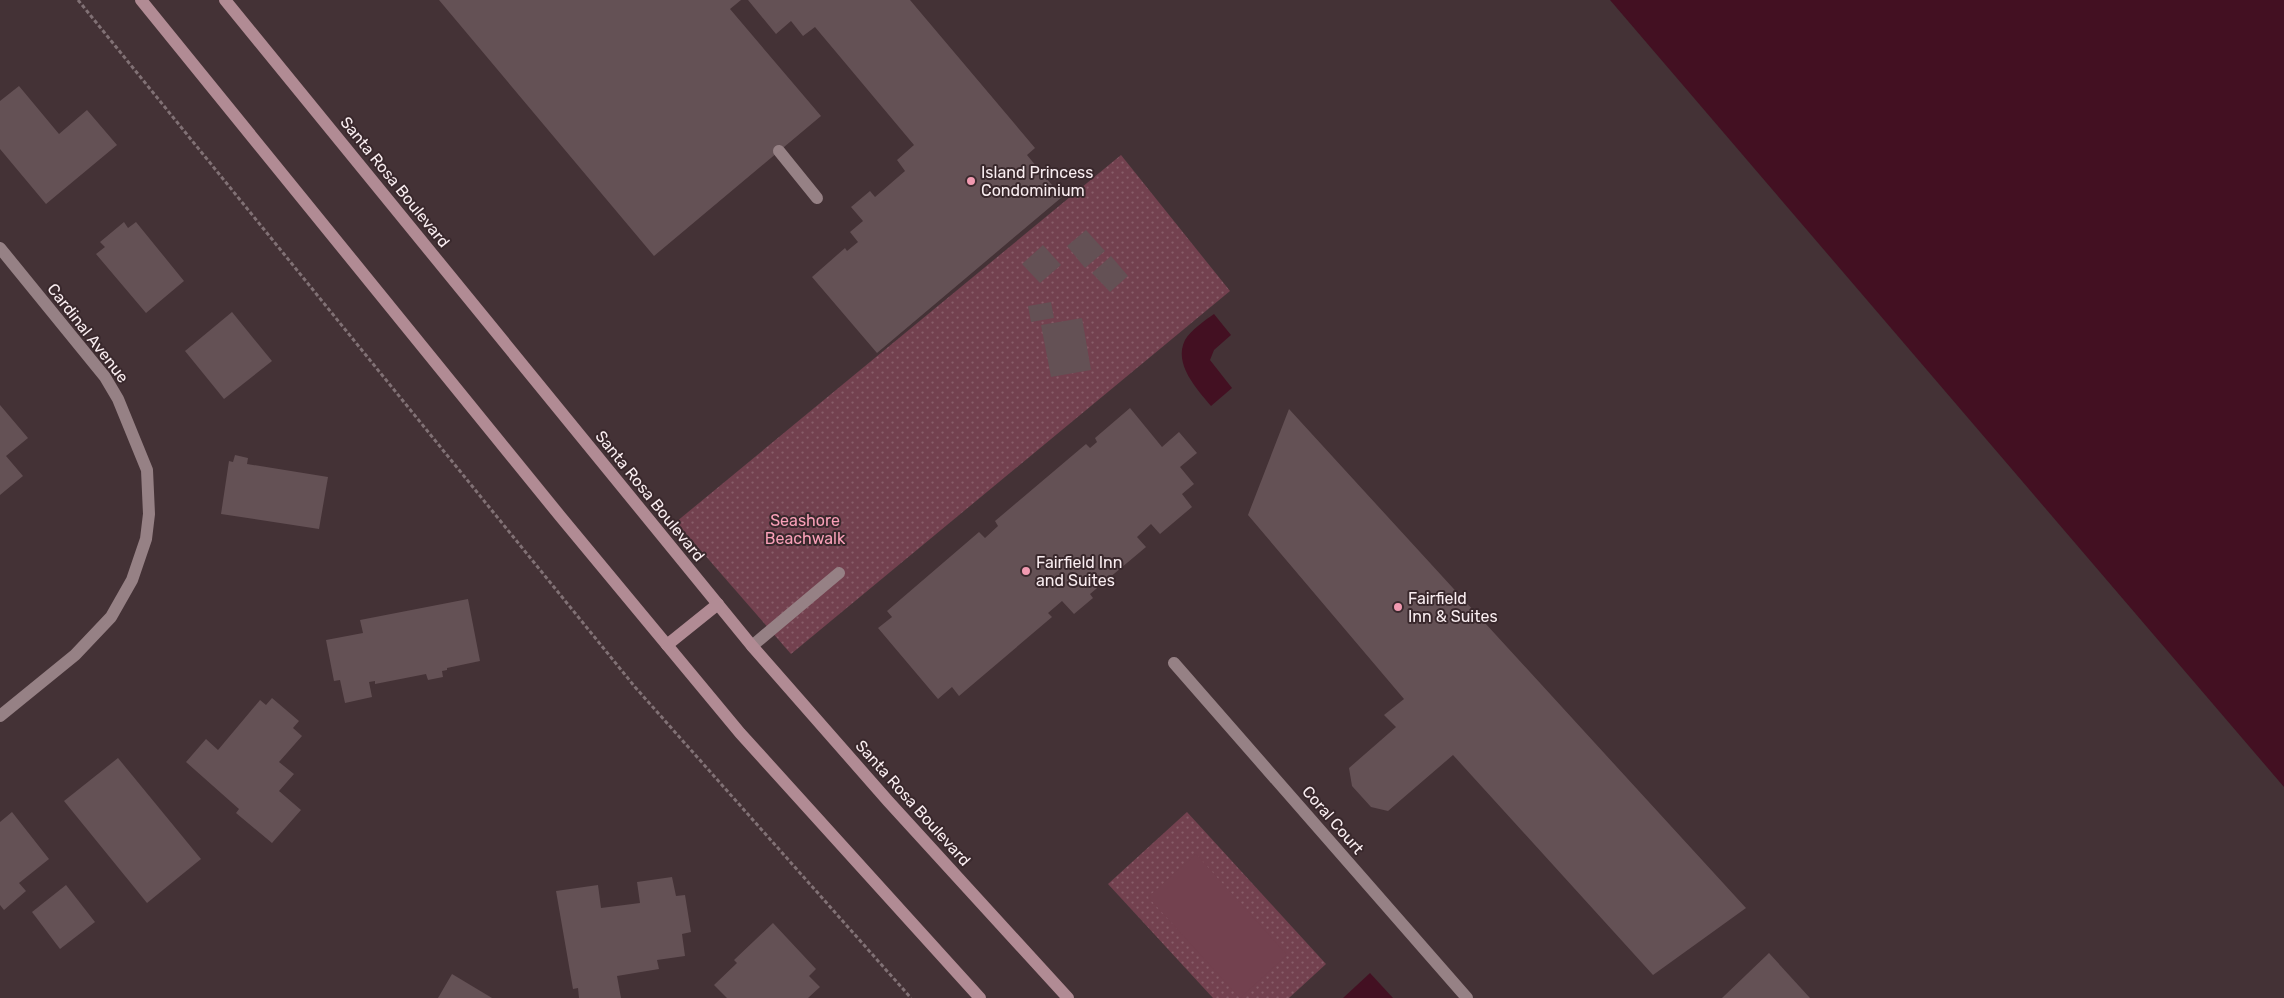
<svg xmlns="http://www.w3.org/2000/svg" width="2284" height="998" font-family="Rubik,sans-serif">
  <defs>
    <pattern id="grass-dots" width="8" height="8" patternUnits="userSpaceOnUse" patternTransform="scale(1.25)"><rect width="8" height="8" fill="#73414f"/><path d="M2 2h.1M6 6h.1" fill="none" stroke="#885d69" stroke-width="1.8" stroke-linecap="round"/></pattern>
  </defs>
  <rect width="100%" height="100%" fill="#443236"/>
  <!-- grass -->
  <g fill="url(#grass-dots)">
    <path d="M1121 155 1230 291 791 654 676 522Z"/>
    <path d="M1187 812 1326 964 1289 998H1213L1108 884Z"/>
  </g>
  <!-- pitch -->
  <path fill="#73414f" d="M1196 854 1287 955 1240 998 1148 897Z"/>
  <!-- water -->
  <g fill="#431022">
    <path d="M1610 0H2284V787Z"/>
    <path d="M1214 314 1231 335 1214 350 1210 360 1232 388 1211 406C1197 389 1173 364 1185 340 1191 330 1204 321 1214 314Z"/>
    <path d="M1370 973 1393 998H1343Z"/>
  </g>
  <!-- building -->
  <g fill="#645155">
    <path d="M439 0H741L730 9 821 116 654 256Z"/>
    <path d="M748 0H910L1035 148 1027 155 1062 197 877 353 812 277 845 248 847 251 858 242 850 232 863 221 851 207 870 191 875 197 905 171 897 160 914 145 815 27 803 36 791 21 776 34Z"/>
    <path d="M19 86 59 134 87 110 117 145 46 204 0 149V101Z"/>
    <path d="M124 222 128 228 136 222 184 281 146 313 96 254 105 247 100 242Z"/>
    <path d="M1086 230 1105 251 1085 268 1067 246Z"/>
    <path d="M1043 245 1061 265 1040 283 1022 264Z"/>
    <path d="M1111 256 1128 276 1110 292 1092 273Z"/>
    <path d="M1051 302 1054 318 1031 322 1028 306Z"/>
    <path d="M232 312 272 361 224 399 185 351Z"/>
    <path d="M1082 318 1091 370 1051 377 1041 325Z"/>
    <path d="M0 405 28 438 6 456 23 476 0 495Z"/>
    <path d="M1130 408 1162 447 1179 432 1197 453 1180 467 1194 484 1182 494 1192 507 1160 534 1151 524 1137 537 1146 547 1090 594 1093 598 1074 614 1062 601 1048 613 1052 617 959 696 952 687 938 699 878 628 892 617 887 611 979 532 985 538 998 526 995 521 1086 444 1090 448 1097 442 1095 438Z"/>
    <path d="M1289 409 1746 908 1653 975 1453 755 1388 811 1371 807 1352 786 1349 768 1396 727 1384 715 1404 699 1248 515Z"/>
    <path d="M235 455 248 458 247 464 328 477 319 529 221 514 229 461 233 462Z"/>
    <path d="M468 599 480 661 447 668V670L442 671 443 677 428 680 426 674 375 684V681L369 682 372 697 345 703 340 680 334 681 326 640 363 633 360 620Z"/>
    <path d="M272 698 299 721 293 728 302 736 279 762 294 774 279 791 301 810 272 843 236 813 239 809 186 762 206 739 218 750 260 700 266 705Z"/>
    <path d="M118 758 201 859 147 903 64 801Z"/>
    <path d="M12 812 49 859 19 883 26 891 4 910 0 905V822Z"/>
    <path d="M672 877 676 896 685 895 691 932 682 934 685 956 657 960 659 969 617 976 621 998H579L578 988 573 989 556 891 598 885 601 908 640 903 637 882Z"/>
    <path d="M66 885 95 922 60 949 32 912Z"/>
    <path d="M773 923 816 969 809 976 820 987 808 998H727L714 985 737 963 734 960Z"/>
    <path d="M1769 953 1810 998H1722Z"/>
    <path d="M452 974 492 998H438Z"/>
  </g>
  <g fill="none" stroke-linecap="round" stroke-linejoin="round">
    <!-- path -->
    <path stroke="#817175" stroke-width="3" stroke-dasharray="4 2.5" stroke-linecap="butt" d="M78 0 635 687 911 998"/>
    <!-- lane -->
    <g stroke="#968185" stroke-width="12">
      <path d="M779 151 817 198"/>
      <path d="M752 646 839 573"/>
    </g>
    <!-- street -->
    <g stroke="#968185" stroke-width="12">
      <path d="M0 248 105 377 118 399 147 470 149 514 146 539 132 580 111 617 75 655 0 716"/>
      <path d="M1174 663 1467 998"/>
    </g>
    <!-- secondary -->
    <g stroke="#b18b94" stroke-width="12">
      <path d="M141 0 560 516 740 733 980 998"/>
      <path d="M225 0 752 646 888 801 1068 998"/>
      <path d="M667 645 718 604"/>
    </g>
  </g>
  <!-- markers -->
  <g fill="#f19ab1" stroke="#39282c" stroke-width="2">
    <circle cx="971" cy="181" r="5"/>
    <circle cx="1026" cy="571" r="5"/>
    <circle cx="1398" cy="607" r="5"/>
  </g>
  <g text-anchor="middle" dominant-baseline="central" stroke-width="4" stroke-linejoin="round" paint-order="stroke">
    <!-- poi labels -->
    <g font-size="16" fill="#f9edf0" stroke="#39282c" text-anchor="start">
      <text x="981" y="172">Island Princess<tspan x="981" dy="18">Condominium</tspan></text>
      <text x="1036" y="562">Fairfield Inn<tspan x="1036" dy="18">and Suites</tspan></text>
      <text x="1408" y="598">Fairfield<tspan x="1408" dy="18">Inn &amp; Suites</tspan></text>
    </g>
    <!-- street labels -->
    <g font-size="16" fill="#f9edf0" stroke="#39282c">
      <text transform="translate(395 182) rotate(51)">Santa Rosa Boulevard</text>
      <text transform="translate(88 333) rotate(52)">Cardinal Avenue</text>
      <text transform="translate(650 496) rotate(51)">Santa Rosa Boulevard</text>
      <text transform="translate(913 803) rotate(48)">Santa Rosa Boulevard</text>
      <text transform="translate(1333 820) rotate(49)">Coral Court</text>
    </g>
    <!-- park labels -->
    <g font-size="16" fill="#f9a0b8" stroke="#39282c">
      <text x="805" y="520">Seashore<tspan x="805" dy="18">Beachwalk</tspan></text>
    </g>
  </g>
</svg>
